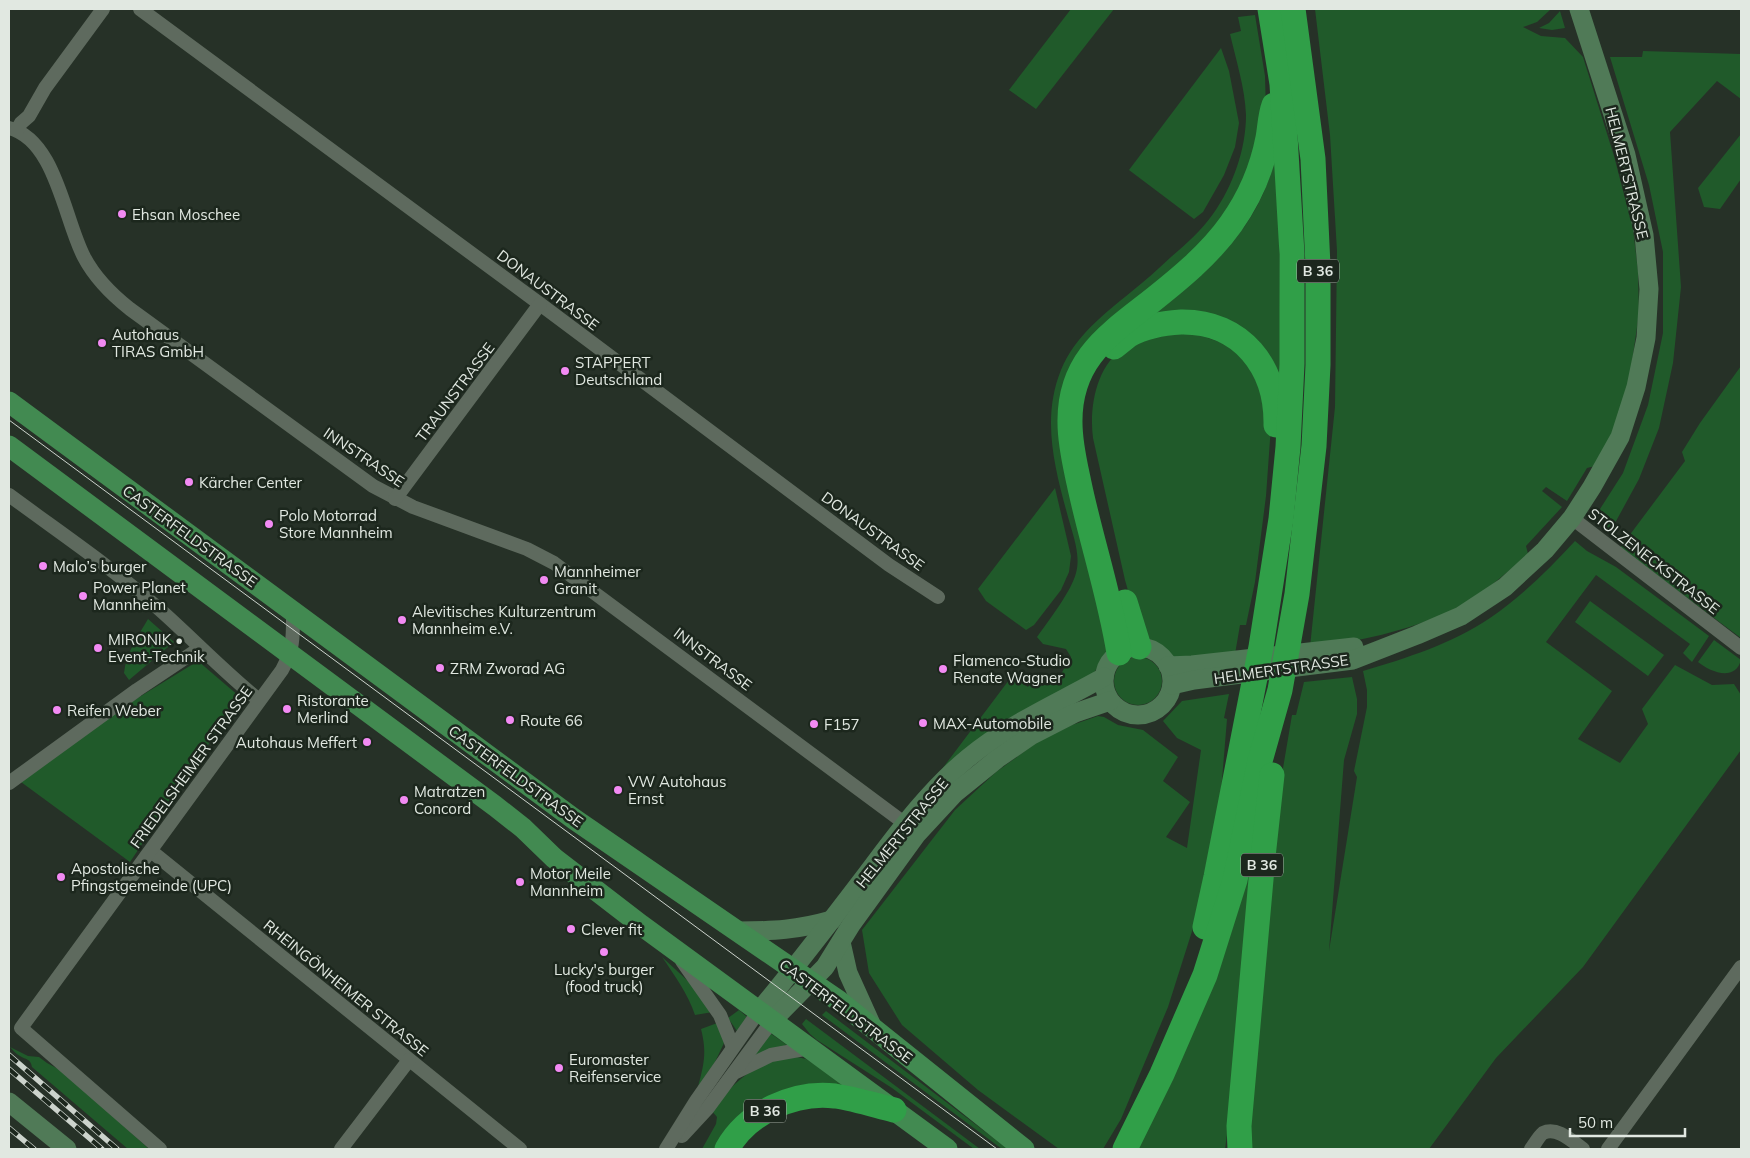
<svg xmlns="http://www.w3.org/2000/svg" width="1750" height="1158" font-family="Mulish,sans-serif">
  <rect width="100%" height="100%" fill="#263127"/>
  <!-- green -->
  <g fill="#205a2a">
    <path d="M1071 9H1114L1036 109 1009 90Z"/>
    <path d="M1315 9H1551L1537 22 1523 27 1541 36 1565 38 1583 57 1614 156 1633 229 1638 271 1639 313 1630 376 1615 427 1595 466 1587 468 1567 501 1546 487 1542 491 1562 507 1526 546 1528 554C1505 575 1479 597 1451 611 1408 631 1357 642 1310 647L1335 407 1337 251 1330 135Z"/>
    <path d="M1560 11 1565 28 1552 30 1539 28 1549 23Z"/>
    <path d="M1255 15 1265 76 1266 112 1235 207 1073 376 1111 648 1091 677 939 773 1012 676 1028 687 1033 680 1043 686 1052 674 1058 679 1071 657 1066 649 1043 644 1037 637C1049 620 1071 592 1076 573 1081 555 1073 535 1068 517 1055 469 1041 419 1061 370 1075 336 1104 314 1131 292 1145 281 1158 269 1171 257 1186 244 1201 231 1213 214 1233 186 1246 149 1246 115 1245 88 1236 60 1230 34L1241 31 1238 17Z"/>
    <path d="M1221 48 1229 71 1239 123 1235 147 1224 175 1203 212 1194 219 1129 170Z"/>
    <path d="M1643 51 1741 54V99L1717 81 1670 132 1681 287 1673 363 1659 428 1639 479 1609 534 1601 522 1600 509 1623 473 1648 405 1663 333V252L1649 185 1610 57H1642Z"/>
    <path d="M1741 134V179L1720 209 1704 207 1698 188Z"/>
    <path d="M1278 151 1281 384 1265 356 1147 319C1205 275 1261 229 1276 153Z"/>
    <path d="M1176 327 1240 349 1272 412 1266 496 1255 582 1246 625H1240L1235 654 1175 658 1145 638 1133 608 1125 580 1093 438C1089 408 1096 365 1125 347 1139 339 1160 333 1176 327Z"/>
    <path d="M1741 366V638L1620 548 1685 461 1682 452 1700 423Z"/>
    <path d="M1055 488 1071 556 1069 572 1061 590 1034 625 1026 630 986 601 978 589Z"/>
    <path d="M1575 541 1587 551 1616 567 1709 636 1692 662 1683 653 1690 644 1596 575 1546 642 1612 691 1578 739 1620 763 1648 724 1642 709 1675 665 1712 685 1734 684 1741 695V750L1583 967 1496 1058 1429 1149H1247L1280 786 1292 715H1296L1304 682 1352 677 1357 699V714L1344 760 1329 951 1357 777 1354 771 1367 707V690L1363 671C1407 658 1451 644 1490 618 1521 597 1549 569 1575 541Z"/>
    <path d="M1590 601 1664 655 1648 676 1575 622Z"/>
    <path d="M148 619 174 642 129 680 124 673C126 653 138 636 148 619Z"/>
    <path d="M1714 640 1741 660C1735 682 1710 672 1698 662Z"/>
    <circle cx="1138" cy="681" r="24"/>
    <path d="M198 661 240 697 130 862 21 782 123 707Z"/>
    <path d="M1229 694 1224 718 1227 719 1221 792 1194 925 1168 1007 1121 1119 1103 1149H1059L978 1090 902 1025 869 973 862 930 955 810 996 772 1039 741 1072 725 1098 716 1104 717 1118 725 1143 730 1178 757 1163 781 1190 802 1166 837 1187 848 1201 750 1177 738 1163 721 1182 701Z"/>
    <path d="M1257 809 1229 1120 1225 1149H1134Z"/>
    <path d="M662 957 689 982 713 1012 695 1015C688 994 675 976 662 957Z"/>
    <path d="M739 1010 747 1017 737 1031 728 1018Z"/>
    <path d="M826 1011 1008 1149H1002L822 1015Z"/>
    <path d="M806 1019 980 1149H974L892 1088 817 1040 810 1034 802 1024Z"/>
    <path d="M720 1022 724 1043 715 1062 698 1087C704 1064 707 1053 701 1029Z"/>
    <path d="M770 1033 787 1045 753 1057Z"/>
    <path d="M10 1047 28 1056 39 1057 47 1063 64 1072 149 1149H128L32 1067C30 1058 26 1060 20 1056 16 1054 13 1050 10 1047Z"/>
    <path d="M797 1057 806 1059 854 1090 823 1088 718 1149H702L716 1124 717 1117 711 1110C727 1091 745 1071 769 1062 778 1059 788 1058 797 1057Z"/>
  </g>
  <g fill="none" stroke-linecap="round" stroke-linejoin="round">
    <!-- street -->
    <g stroke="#5e6a5e" stroke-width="14">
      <path d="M140 9 540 304 889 565 938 597"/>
      <path d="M9 128C56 140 64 219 84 257 95 278 111 294 130 309L373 486 413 507 527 549 554 563 911 828"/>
      <path d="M17 130 21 123 29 116 45 88 103 9"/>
      <path d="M9 495C59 532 111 567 158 608 192 638 223 671 259 700"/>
      <path d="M395 499 540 304"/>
      <path d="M1572 518 1741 648"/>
      <path d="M9 783 137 690 200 648"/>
      <path d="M151 851 520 1149"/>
      <path d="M682 961 720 1015 733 1047"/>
      <path d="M736 1072 771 1055 810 1048"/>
      <path d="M682 1136 707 1109 772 1021"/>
      <path d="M160 1149 21 1028 282 670C294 648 293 637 293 612"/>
      <path d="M341 1149 409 1060"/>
      <path d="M666 1149 696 1101 759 1011"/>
      <path d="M1531 1149C1534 1145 1539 1136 1543 1133 1557 1126 1573 1142 1583 1149"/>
      <path d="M1608 1149 1741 967"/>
    </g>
    <!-- secondary -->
    <g stroke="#507a57" stroke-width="19">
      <circle cx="1138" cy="681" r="34"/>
      <path d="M1168 666 1192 665 1354 647"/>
      <path d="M1172 685 1194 680 1353 660 1417 635 1461 616 1505 587 1545 550 1572 518 1592 487 1620 437 1636 387 1646 338 1649 289 1644 235 1626 155 1579 9"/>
      <path d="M738 931C774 931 797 930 832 920"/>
      <path d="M841 942 848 973 872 1026"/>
      <path d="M759 1011C796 967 831 921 866 875 897 834 928 791 968 758 1009 724 1058 703 1104 677"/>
      <path d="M772 1021 825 967 851 925 917 834 955 793 997 759 1032 735 1075 713 1110 701"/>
      <path d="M9 1102 67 1149"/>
    </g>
    <!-- primary -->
    <g stroke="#428a51" stroke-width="21">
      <path d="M9 402 574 819 839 1001 1024 1149"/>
      <path d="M9 446 495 806 523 828 554 858 641 925 947 1149"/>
    </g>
    <!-- highway -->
    <g stroke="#309f48" stroke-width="25">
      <path d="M1114 347C1119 343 1124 339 1129 335 1145 326 1163 323 1181 322 1242 321 1277 368 1276 425"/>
      <path d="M1125 602 1139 647"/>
      <path d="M1119 653C1110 596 1091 540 1079 483 1075 464 1070 444 1070 423 1069 362 1105 337 1149 303 1178 280 1209 255 1231 224 1249 199 1262 169 1268 138 1270 127 1270 116 1274 105"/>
      <path d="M1205 927 1216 877 1261 647 1281 519 1288 447 1292 364V254L1282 84 1270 9"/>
      <path d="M727 1149C747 1113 794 1091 835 1096 855 1099 874 1105 894 1110"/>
      <path d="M1125 1149 1162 1074 1205 975 1235 880 1260 761 1280 690 1297 594 1314 446 1318 365V266L1313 159 1293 9"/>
      <path d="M1240 1149 1239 1126 1263 857 1272 775"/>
    </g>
    <!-- tram -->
    <path stroke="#ccd3cc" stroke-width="1" d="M9 420 997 1149"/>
    <defs>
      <g id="rail">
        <path d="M9 1055 117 1149"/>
        <path d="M9 1069 102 1149"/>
        <path d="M9 1128 34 1149"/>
      </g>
    </defs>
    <!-- rail casing -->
    <use href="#rail" stroke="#ccd3cc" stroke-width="5.5"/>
    <!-- rail -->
    <use href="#rail" stroke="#1c271d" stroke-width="4" stroke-dasharray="11" stroke-linecap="butt"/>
  </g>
  <!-- markers -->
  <g fill="#f28af3" stroke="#1c271d" stroke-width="2">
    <circle cx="122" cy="214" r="5"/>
    <circle cx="102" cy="343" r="5"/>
    <circle cx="565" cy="371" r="5"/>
    <circle cx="189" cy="482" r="5"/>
    <circle cx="269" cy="524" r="5"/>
    <circle cx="43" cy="566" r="5"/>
    <circle cx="544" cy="580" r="5"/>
    <circle cx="83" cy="596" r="5"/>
    <circle cx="402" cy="620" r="5"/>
    <circle cx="98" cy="648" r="5"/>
    <circle cx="440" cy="668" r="5"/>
    <circle cx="943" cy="669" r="5"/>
    <circle cx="287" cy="709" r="5"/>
    <circle cx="57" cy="710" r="5"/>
    <circle cx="510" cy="720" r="5"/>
    <circle cx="923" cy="723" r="5"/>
    <circle cx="814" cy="724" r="5"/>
    <circle cx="367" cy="742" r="5"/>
    <circle cx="618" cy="790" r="5"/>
    <circle cx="404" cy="800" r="5"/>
    <circle cx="61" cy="877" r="5"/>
    <circle cx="520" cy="882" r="5"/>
    <circle cx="571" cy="929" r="5"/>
    <circle cx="604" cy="952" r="5"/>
    <circle cx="559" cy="1068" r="5"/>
  </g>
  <g text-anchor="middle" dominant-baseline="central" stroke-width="5" stroke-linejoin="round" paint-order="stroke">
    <!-- shield labels -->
    <g fill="#1c271d" stroke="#a6aea6" stroke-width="1">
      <rect x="1297" y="259.5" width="42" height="23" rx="4"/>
      <rect x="1241" y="853.5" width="42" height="23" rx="4"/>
      <rect x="744" y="1099.5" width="42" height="23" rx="4"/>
    </g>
    <g font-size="14" font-weight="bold" fill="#e1e8e1">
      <text x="1318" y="271">B 36</text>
      <text x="1262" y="865">B 36</text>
      <text x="765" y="1111">B 36</text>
    </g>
    <!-- street labels -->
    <g font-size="15" fill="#e1e8e1" stroke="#1c271d">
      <text transform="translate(1627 173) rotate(76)">HELMERTSTRASSE</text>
      <text transform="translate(548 290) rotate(37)">DONAUSTRASSE</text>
      <text transform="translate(455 392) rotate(-53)">TRAUNSTRASSE</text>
      <text transform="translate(364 457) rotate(34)">INNSTRASSE</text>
      <text transform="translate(873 531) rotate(36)">DONAUSTRASSE</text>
      <text transform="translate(190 536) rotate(36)">CASTERFELDSTRASSE</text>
      <text transform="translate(1654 561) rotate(38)">STOLZENECKSTRASSE</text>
      <text transform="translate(713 659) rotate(37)">INNSTRASSE</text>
      <text transform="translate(1281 669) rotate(-8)">HELMERTSTRASSE</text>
      <text transform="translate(191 767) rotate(-54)">FRIEDELSHEIMER STRASSE</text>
      <text transform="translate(516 776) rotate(36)">CASTERFELDSTRASSE</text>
      <text transform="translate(902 833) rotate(-51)">HELMERTSTRASSE</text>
      <text transform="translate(346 988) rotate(39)">RHEINGÖNHEIMER STRASSE</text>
      <text transform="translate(846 1011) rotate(37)">CASTERFELDSTRASSE</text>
    </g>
    <!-- poi labels -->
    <g font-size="15" fill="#e1e8e1" stroke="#1c271d" text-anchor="start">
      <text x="132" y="214">Ehsan Moschee</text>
      <text x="112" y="334">Autohaus<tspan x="112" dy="17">TIRAS GmbH</tspan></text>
      <text x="575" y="362">STAPPERT<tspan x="575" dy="17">Deutschland</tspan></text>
      <text x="199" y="482">Kärcher Center</text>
      <text x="279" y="515">Polo Motorrad<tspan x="279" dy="17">Store Mannheim</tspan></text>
      <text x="53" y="566">Malo’s burger</text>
      <text x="554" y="571">Mannheimer<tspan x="554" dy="17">Granit</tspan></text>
      <text x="93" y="587">Power Planet<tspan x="93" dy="17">Mannheim</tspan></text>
      <text x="412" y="611">Alevitisches Kulturzentrum<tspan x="412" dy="17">Mannheim e.V.</tspan></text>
      <text x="108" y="639">MIRONIK •<tspan x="108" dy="17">Event-Technik</tspan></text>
      <text x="953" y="660">Flamenco-Studio<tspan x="953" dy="17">Renate Wagner</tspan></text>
      <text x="450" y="668">ZRM Zworad AG</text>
      <text x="297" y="700">Ristorante<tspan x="297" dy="17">Merlind</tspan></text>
      <text x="67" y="710">Reifen Weber</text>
      <text x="520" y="720">Route 66</text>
      <text x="933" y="723">MAX-Automobile</text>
      <text x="824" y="724">F157</text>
      <text x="357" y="742" text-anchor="end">Autohaus Meffert</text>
      <text x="628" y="781">VW Autohaus<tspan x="628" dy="17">Ernst</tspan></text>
      <text x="414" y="791">Matratzen<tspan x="414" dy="17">Concord</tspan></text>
      <text x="71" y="868">Apostolische<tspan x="71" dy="17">Pfingstgemeinde (UPC)</tspan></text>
      <text x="530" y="873">Motor Meile<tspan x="530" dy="17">Mannheim</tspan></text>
      <text x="581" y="929">Clever fit</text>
      <text x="604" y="969" text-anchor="middle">Lucky's burger<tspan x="604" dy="17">(food truck)</tspan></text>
      <text x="569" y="1059">Euromaster<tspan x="569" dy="17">Reifenservice</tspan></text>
    </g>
  </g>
  <!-- border -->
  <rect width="1750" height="1158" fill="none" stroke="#e1e8e1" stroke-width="20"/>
  <!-- scale -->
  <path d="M1570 1128v8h115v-8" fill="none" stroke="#e1e8e1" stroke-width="2.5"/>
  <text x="1578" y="1128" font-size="15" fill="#e1e8e1" stroke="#1c271d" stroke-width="4" paint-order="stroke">50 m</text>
</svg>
